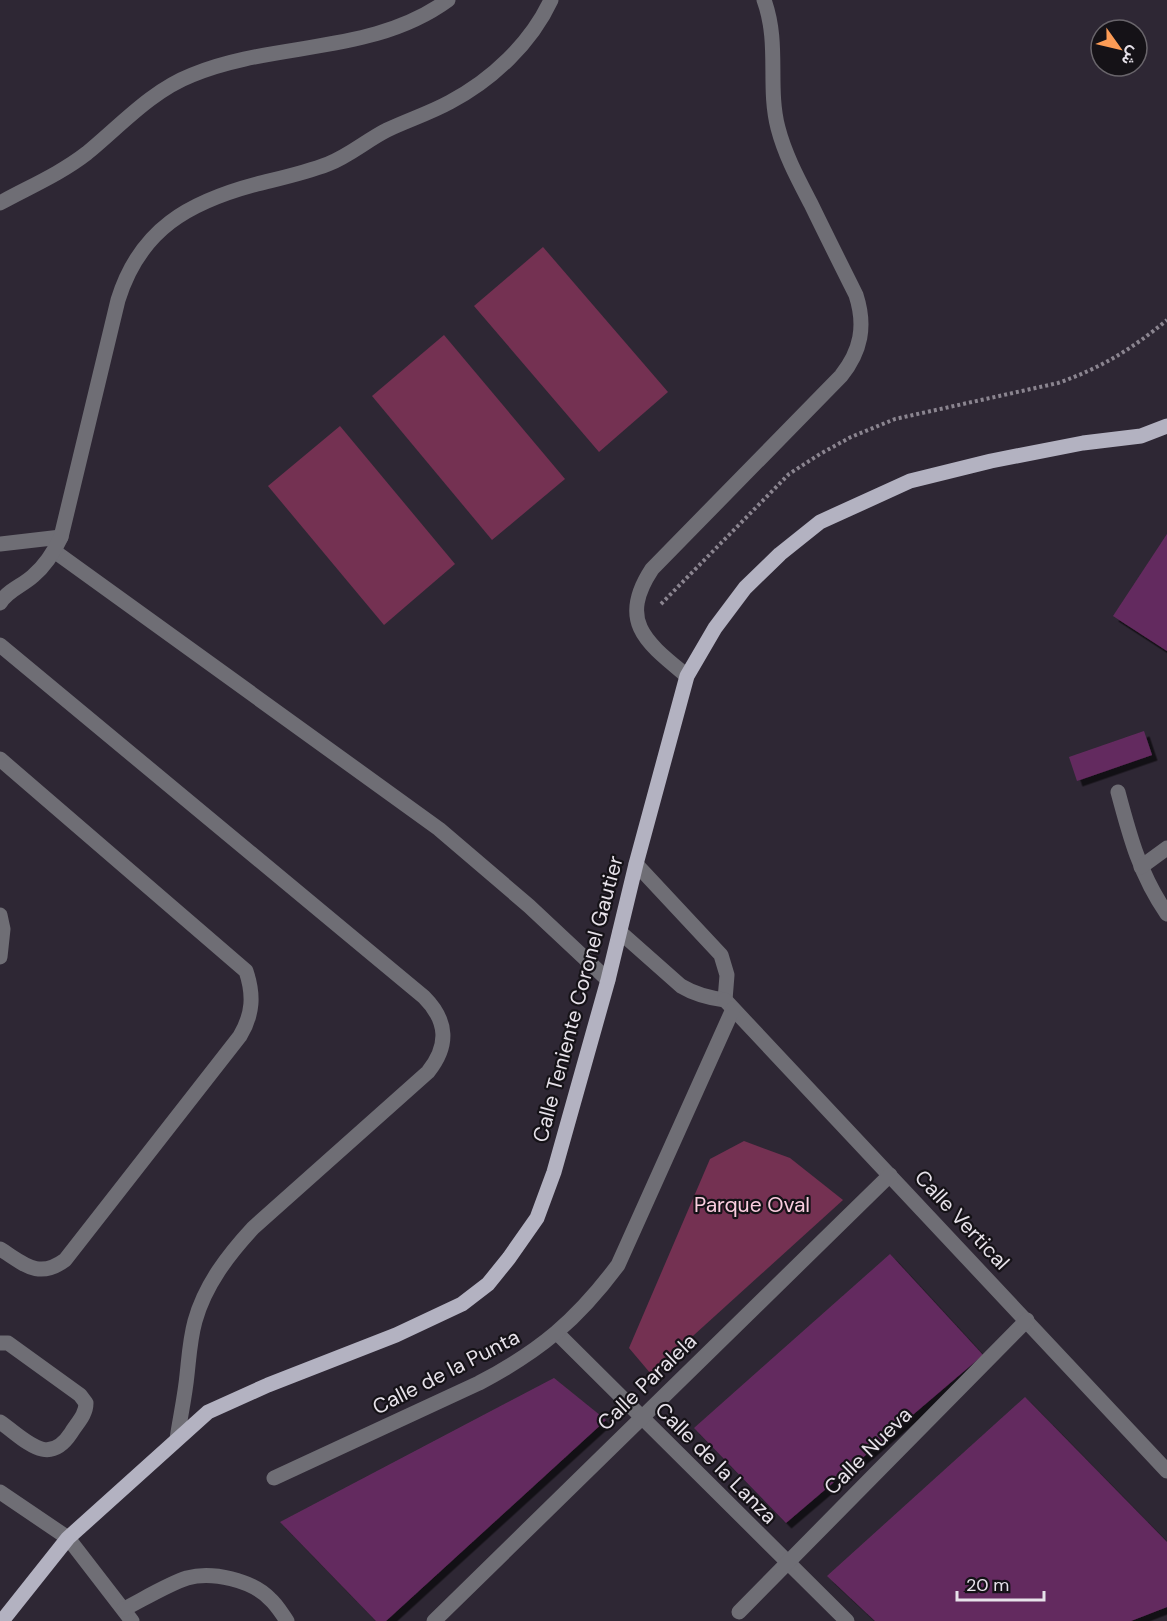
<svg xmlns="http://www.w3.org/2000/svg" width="1167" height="1621" font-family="'DM Sans',Vazirmatn,sans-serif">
  <defs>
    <filter id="shadow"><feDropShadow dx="5.5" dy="5.5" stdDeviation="0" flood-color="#0009"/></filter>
  </defs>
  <rect width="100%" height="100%" fill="#2e2734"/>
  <!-- green -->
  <g fill="#743152">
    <path d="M543 247 668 392 599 452 474 306Z"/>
    <path d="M444 335 565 479 492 540 372 396Z"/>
    <path d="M340 426 455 564 384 625 268 486Z"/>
    <path d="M744 1141 790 1158 843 1200 651 1374 629 1348 710 1159Z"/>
  </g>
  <!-- building -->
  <g fill="#642b5f" filter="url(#shadow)">
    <path d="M1167 534V651L1113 616Z"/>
    <path d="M1144 731 1152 755 1077 781 1069 757Z"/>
    <path d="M890 1254 983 1355 786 1523 694 1428Z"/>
    <path d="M554 1378 606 1420 386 1621H376L280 1522Z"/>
    <path d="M1025 1397 1167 1542V1607L1131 1621H875L827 1576Z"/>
  </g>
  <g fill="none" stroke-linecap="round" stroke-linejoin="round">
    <!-- path -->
    <path stroke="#8b8590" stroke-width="4" stroke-dasharray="3 3" stroke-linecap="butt" d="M661 604 789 474 820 454 851 437 895 419 1058 383C1101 368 1132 349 1167 320"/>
    <!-- minor -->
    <g stroke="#6f6e75" stroke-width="15">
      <path d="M0 203C29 187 60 174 87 153 120 126 151 91 192 75 274 41 373 55 448 0"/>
      <path d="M0 544 61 537"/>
      <path d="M54 551 439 829 529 906 608 980"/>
      <path d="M0 603C8 590 22 586 33 576 46 565 54 552 61 537L118 300C140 229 189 202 257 184 281 178 305 173 328 164 349 156 367 140 387 130 408 120 430 113 450 102 492 80 531 43 551 0"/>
      <path d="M0 645 424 997C448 1021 449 1046 428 1072L253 1228C228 1255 205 1285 195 1321 190 1339 189 1357 187 1375 185 1396 180 1418 177 1439"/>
      <path d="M687 676C647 643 617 622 652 569L841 376C861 351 866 326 856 295 841 265 826 235 811 204 798 179 785 155 778 128 767 86 780 44 764 0"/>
      <path d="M0 759 246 971C254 995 253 1014 240 1036L65 1260C38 1280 23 1263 0 1249"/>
      <path d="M1118 792C1130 837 1140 875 1167 914"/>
      <path d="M636 864 721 955 727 975 725 1000"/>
      <path d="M1141 867 1167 848"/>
      <path d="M0 915 3 929 0 957"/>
      <path d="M620 932 681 986C696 995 709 998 725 1000"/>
      <path d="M725 1000 1167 1471"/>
      <path d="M557 1333 847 1621"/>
      <path d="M0 1343H8L80 1395 86 1403C86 1415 77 1423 71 1433 48 1468 26 1440 0 1422"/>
      <path d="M274 1478 479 1383C540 1351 577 1320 618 1265L733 1009"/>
      <path d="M0 1492 68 1538 132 1621"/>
      <path d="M124 1609C142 1600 168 1584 187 1578 212 1571 252 1580 270 1599 277 1605 282 1614 287 1621"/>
      <path d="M739 1612 1027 1320"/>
      <path d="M434 1621 890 1175"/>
    </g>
    <!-- major -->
    <path stroke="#b3b2c1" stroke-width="15" d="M2 1621 68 1538 208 1412 268 1385 396 1335 462 1304 488 1284 509 1258 537 1218 554 1172 608 980 636 864 687 676 715 628 745 588 780 554 820 522 910 481 991 461 1083 443 1141 436 1167 426"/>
  </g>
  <g text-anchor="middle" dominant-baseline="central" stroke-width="4.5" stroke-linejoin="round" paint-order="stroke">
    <!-- street labels -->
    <g font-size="21" fill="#e7e2ea" stroke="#151217">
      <text transform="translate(578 999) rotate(-75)">Calle Teniente Coronel Gautier</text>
      <text transform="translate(962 1220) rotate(47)">Calle Vertical</text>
      <text transform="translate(446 1372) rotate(-27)">Calle de la Punta</text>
      <text transform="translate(647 1382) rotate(-44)">Calle Paralela</text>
      <text transform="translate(868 1451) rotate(-45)">Calle Nueva</text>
      <text transform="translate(716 1463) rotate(45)">Calle de la Lanza</text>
    </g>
    <!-- park labels -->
    <g font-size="21" fill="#facddf" stroke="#151217">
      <text x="752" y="1205">Parque Oval</text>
    </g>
  </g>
  <!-- north arrow -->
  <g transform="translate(1119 48) rotate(124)"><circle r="28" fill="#151217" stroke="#69656b" stroke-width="1.5"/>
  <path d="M0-4.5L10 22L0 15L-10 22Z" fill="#fd9c56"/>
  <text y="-9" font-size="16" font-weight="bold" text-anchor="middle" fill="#e7e2ea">ش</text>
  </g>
  <!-- scale -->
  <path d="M957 1591v9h87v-9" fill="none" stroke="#e7e2ea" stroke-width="3"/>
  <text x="966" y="1591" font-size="18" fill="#e7e2ea" stroke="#151217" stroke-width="4.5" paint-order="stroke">20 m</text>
</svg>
